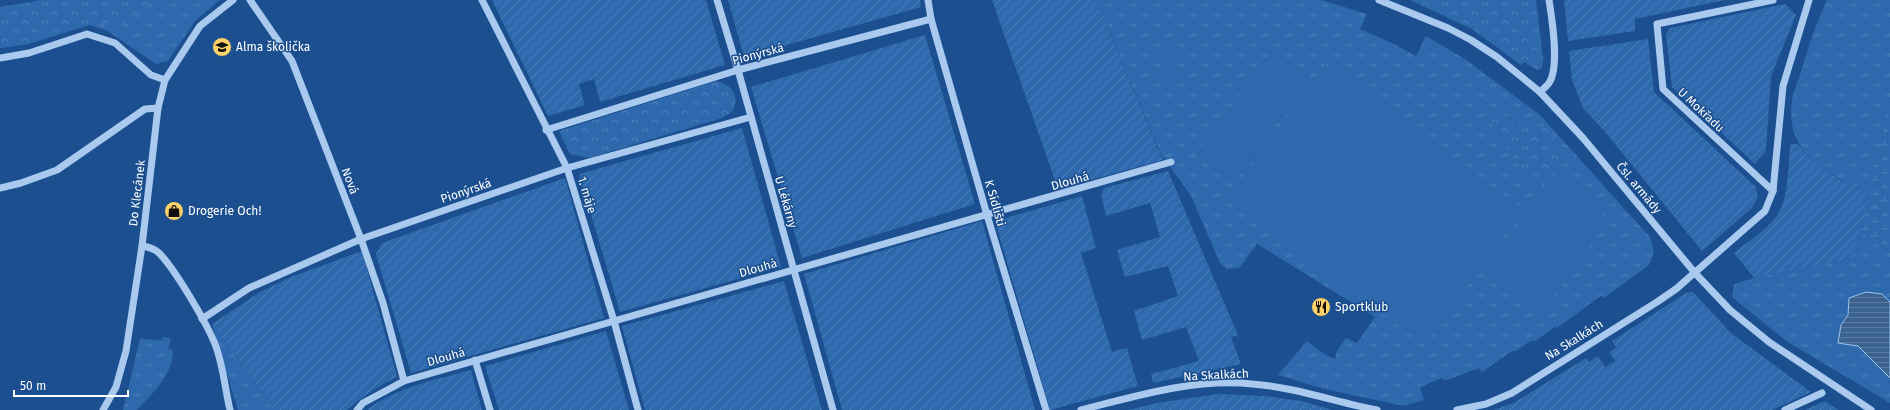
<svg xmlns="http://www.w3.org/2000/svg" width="1890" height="410" font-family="'Fira Sans',sans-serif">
  <defs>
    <pattern id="grass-tufts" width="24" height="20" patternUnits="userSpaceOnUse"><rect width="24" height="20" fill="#2e69ad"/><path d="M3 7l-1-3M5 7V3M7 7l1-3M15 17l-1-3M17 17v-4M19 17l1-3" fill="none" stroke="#4d80b9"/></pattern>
    <pattern id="forest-crowns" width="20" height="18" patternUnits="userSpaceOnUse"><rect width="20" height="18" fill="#2e69ad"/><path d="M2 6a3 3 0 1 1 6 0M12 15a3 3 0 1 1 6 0" fill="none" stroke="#4d80b9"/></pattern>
    <pattern id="wetland-marsh" width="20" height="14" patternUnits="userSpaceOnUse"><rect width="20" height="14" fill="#2e69ad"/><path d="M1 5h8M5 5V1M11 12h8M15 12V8" fill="none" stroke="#4d80b9"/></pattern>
    <pattern id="garden-furrows" width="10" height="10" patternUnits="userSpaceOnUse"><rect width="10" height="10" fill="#2e69ad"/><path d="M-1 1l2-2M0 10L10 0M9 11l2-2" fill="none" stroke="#4d80b9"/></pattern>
    <pattern id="water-rules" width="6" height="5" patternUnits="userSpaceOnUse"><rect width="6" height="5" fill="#3c6290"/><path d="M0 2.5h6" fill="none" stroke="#597aa1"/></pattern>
  </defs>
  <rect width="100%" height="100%" fill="#1b4f8f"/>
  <!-- grass -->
  <g fill="url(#grass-tufts)" fill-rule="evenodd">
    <path d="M42 0H220L195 21 168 61 156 64 106 30 89 25 28 44 0 48V7Z"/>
    <path d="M1096 0H1322L1367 14 1360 29 1394 44 1416 56 1426 36 1465 59 1540 115 1650 237 1654 252 1649 265 1604 298 1602 295 1557 328 1556 326 1534 342 1532 340 1516 351H1512L1482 372 1479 368 1445 381 1442 378 1420 387 1424 400 1404 406 1324 389 1278 375 1307 341 1324 354 1335 359 1337 351 1346 338 1357 343 1375 317 1257 244 1239 268 1227 269 1220 263 1191 196 1161 154ZM1272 51 1309 77 1234 181 1198 155ZM1484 102 1567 156 1553 171Z"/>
    <path d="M1827 0H1890V302L1882 294 1848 315 1841 325 1838 343 1858 346 1890 378V403L1786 341 1732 297 1734 284 1754 278 1855 258 1869 193C1828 176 1784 153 1792 101 1793 91 1798 81 1801 72 1808 47 1816 24 1827 0Z"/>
    <path d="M212 324 275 410H238Z"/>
    <path d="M162 337 171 338 168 349 173 350C173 375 153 393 137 410H123L140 339 162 340Z"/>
  </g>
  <!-- forest -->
  <g fill="url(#forest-crowns)">
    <path d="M42 0H154L124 22 89 25 28 44 0 48V9Z"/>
    <path d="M1410 0H1536L1543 58 1542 68 1537 70 1524 62 1521 65 1472 29Z"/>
    <path d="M716 81C732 85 740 95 733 111L722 118 589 158 570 154 559 131Z"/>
    <path d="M1484 102 1522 127H1547L1567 156 1538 190 1496 134Z"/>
  </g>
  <!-- wetland -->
  <path fill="url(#wetland-marsh)" d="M1890 105V252L1869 241 1862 230 1869 193Z"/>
  <!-- garden -->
  <g fill="url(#garden-furrows)">
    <path d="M492 0H706L725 65 600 102 594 79 579 84 585 105 548 116Z"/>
    <path d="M728 0H920L921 7 744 57Z"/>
    <path d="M992 0H1096L1163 160 1058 189Z"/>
    <path d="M1564 0H1725L1635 19V31L1568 41Z"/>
    <path d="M1785 4 1796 15 1771 76 1766 151 1755 164 1672 87 1666 35 1670 28Z"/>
    <path d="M925 35 975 204 802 258 751 87Z"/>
    <path d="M1648 39 1654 92 1756 187 1758 197 1752 208 1702 251 1606 133 1583 108 1572 80 1569 51Z"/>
    <path d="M742 128 781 267 620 312 579 174Z"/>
    <path d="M1790 144H1798C1817 169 1841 182 1869 193L1855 258 1754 278 1734 253C1750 240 1774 226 1782 206 1788 192 1789 159 1790 144Z"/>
    <path d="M1168 171 1238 335 1231 337 1241 364 1153 383 1151 374 1199 361 1186 327 1142 340 1134 311 1178 296 1168 266 1125 277 1117 250 1160 237 1150 203 1106 216 1101 194 1104 188Z"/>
    <path d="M565 178 604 318 411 373 376 254 382 243Z"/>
    <path d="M1082 196 1096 248 1081 253 1112 352 1127 348 1138 386 1050 410 995 221Z"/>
    <path d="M982 221 1035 410H842L804 274Z"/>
    <path d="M362 251 397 377C378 386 363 396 347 410H275L212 324 260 292 291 277Z"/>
    <path d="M784 281 822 410H645L622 326Z"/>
    <path d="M1693 292 1731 333 1811 392 1772 410H1494L1515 402 1586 358 1589 362 1598 356 1605 367 1615 361 1609 352 1616 347 1612 341 1686 293Z"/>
    <path d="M606 331 629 410H499L485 366Z"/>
    <path d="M471 370 482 410H367C397 387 435 380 471 370Z"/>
    <path d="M1218 394 1265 396 1302 401 1332 410H1128L1157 403Z"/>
    <path d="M1825 401 1838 410H1805Z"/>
  </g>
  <!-- pitch -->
  <g fill="#2e69ad">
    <path d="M1169 44 1177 47 1179 52 1171 77 1166 80 1161 79C1156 72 1163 55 1165 46Z"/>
    <path d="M1272 51 1309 77 1234 181 1198 155Z"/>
    <path d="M1325 65 1523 209 1425 344 1227 200Z"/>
    <path d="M1555 175 1598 206 1606 223 1540 315 1483 274Z"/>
  </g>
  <!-- water -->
  <path fill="url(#water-rules)" stroke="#9cc4f0" d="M1866 292 1882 294 1890 302V378L1858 346 1838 343 1841 325 1848 315 1849 298Z"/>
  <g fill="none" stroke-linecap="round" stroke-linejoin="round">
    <!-- minor -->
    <g stroke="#a9c9ee" stroke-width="7">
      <path d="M250 0 292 61 361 239 383 303 404 381"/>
      <path d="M482 0 567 168 614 321 638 410"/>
      <path d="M717 0 738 70 833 410"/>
      <path d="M928 0 931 19 987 215 1046 410"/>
      <path d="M1379 0 1448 28 1471 40 1497 57 1540 92 1583 138 1695 273 1730 310 1769 342 1871 410"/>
      <path d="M0 58 29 53 87 34 115 43 151 75 165 80"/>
      <path d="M1540 92C1543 89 1547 86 1549 83 1560 67 1552 19 1549 0"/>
      <path d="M546 130 738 70 931 19"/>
      <path d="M0 188 21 183 57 170 145 109 158 108"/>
      <path d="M1773 191 1663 89 1657 24 1773 0"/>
      <path d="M142 246C148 247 154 248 159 253 175 269 206 322 215 344 223 364 225 389 230 410"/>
      <path d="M202 319 249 288 361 239 567 168 751 117"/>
      <path d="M475 360 490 410"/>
      <path d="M103 410 116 387 126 351 142 246 158 108 165 80 200 26 233 0"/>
      <path d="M357 410 363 403 404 381 1171 162"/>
      <path d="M1081 410C1136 396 1195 378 1252 384 1294 387 1335 402 1377 410"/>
      <path d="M1457 410 1486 404 1512 393 1657 302 1676 289 1765 211 1773 191 1783 86 1809 0"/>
      <path d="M1785 410 1822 393"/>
    </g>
  </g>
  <!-- icons -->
  <defs>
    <symbol id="school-disc" viewBox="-11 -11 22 22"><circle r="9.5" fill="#ffd166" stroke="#1b4f8f"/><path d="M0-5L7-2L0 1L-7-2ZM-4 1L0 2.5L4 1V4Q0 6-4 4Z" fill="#111"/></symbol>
    <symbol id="shop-disc" viewBox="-11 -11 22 22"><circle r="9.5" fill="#ffd166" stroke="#1b4f8f"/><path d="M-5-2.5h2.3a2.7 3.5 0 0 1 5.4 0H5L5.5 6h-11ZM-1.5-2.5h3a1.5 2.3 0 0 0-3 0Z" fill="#111"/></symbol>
    <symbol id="restaurant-disc" viewBox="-11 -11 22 22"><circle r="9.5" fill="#ffd166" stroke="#1b4f8f"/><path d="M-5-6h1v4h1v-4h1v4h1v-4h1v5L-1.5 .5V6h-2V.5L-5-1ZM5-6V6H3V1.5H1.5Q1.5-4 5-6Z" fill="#111"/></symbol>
  </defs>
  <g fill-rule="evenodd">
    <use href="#school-disc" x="211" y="36" width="22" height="22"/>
    <use href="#shop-disc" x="163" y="200" width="22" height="22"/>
    <use href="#restaurant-disc" x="1310" y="296" width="22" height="22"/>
  </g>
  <g text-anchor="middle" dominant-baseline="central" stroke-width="3" stroke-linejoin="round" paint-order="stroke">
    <!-- poi labels -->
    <g font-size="12" fill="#fff" stroke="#1b4f8f" text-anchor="start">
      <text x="236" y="47">Alma školička</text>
      <text x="188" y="211">Drogerie Och!</text>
      <text x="1335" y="307">Sportklub</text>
    </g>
    <!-- street labels -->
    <g font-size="12" fill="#fff" stroke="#1b4f8f">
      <text transform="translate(758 54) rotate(-15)">Pionýrská</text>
      <text transform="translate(1701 110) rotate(43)">U Mokřadu</text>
      <text transform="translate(350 181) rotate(69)">Nová</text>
      <text transform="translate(1070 181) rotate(-16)">Dlouhá</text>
      <text transform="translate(1639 188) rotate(50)">Čsl. armády</text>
      <text transform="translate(466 191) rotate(-19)">Pionýrská</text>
      <text transform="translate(137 193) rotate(-83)">Do Klecánek</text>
      <text transform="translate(587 195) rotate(73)">1. máje</text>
      <text transform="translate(786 202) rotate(74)">U Lékárny</text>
      <text transform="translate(995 203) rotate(74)">K Sídlišti</text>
      <text transform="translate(758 268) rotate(-16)">Dlouhá</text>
      <text transform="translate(1574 340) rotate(-32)">Na Skalkách</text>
      <text transform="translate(446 357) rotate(-16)">Dlouhá</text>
      <text transform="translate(1216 375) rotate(-3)">Na Skalkách</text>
    </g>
  </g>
  <!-- scale -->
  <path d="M14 390v6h114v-6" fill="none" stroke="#ffffff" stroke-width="2"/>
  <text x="20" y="390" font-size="12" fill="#ffffff" stroke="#1b4f8f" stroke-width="3" paint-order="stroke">50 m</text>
</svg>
